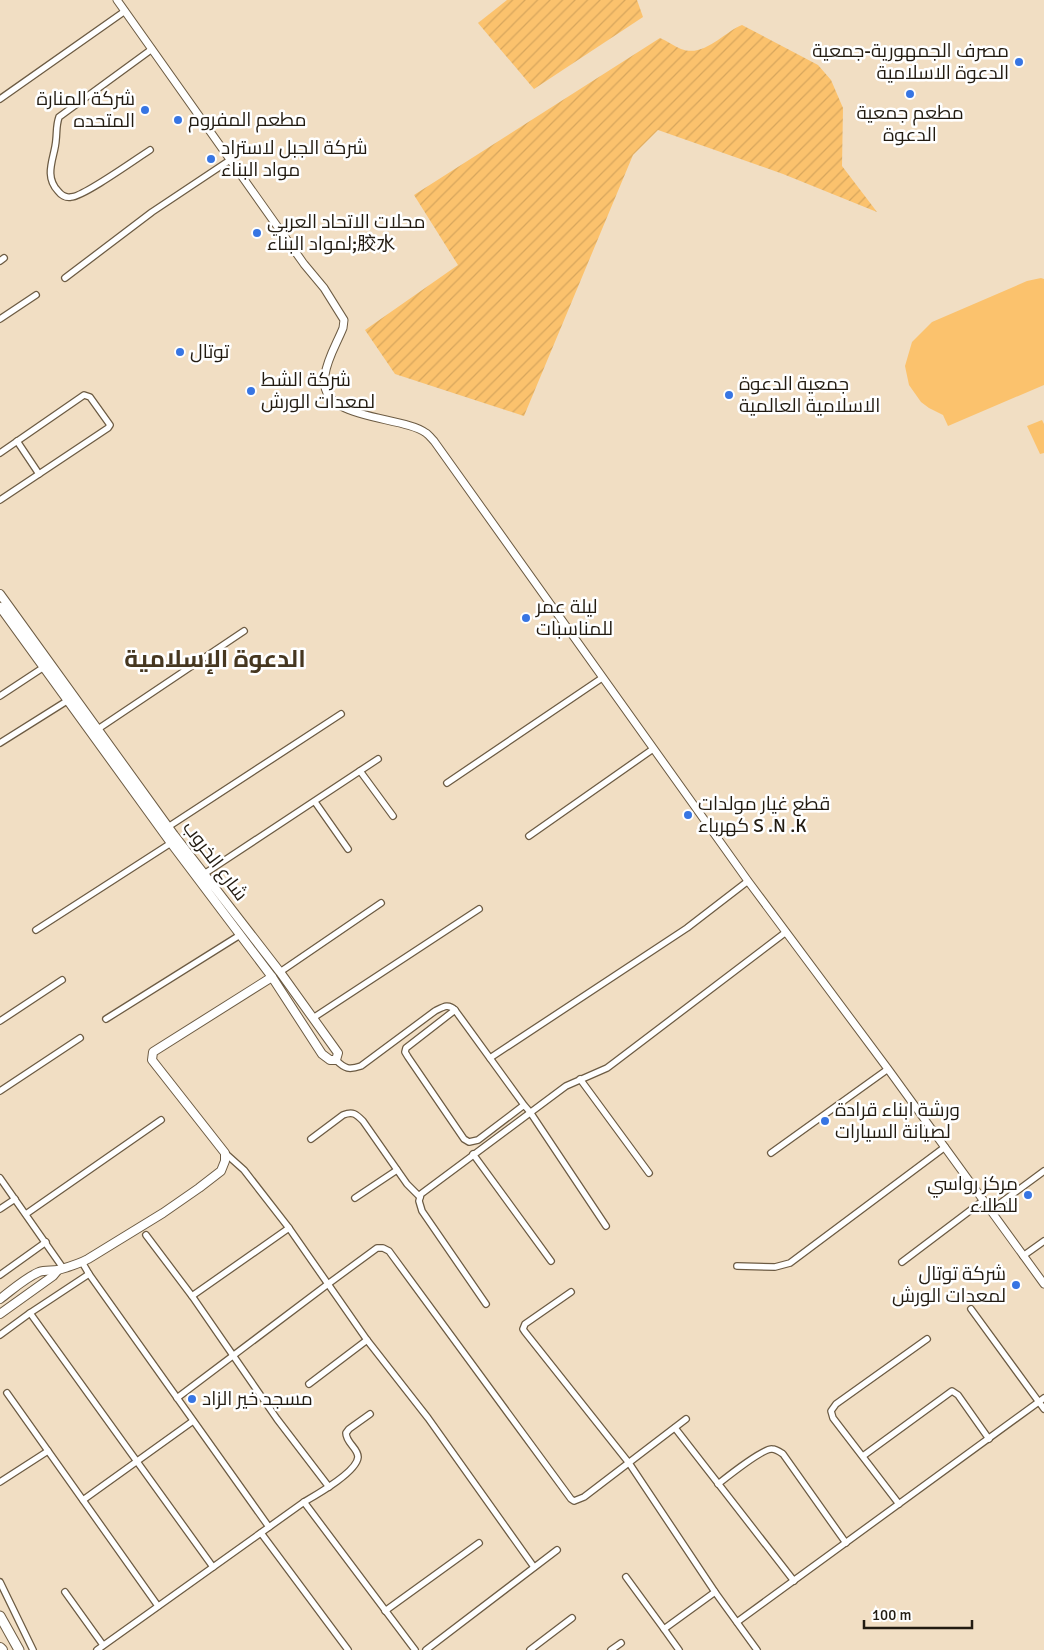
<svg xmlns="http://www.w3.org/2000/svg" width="1044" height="1650" font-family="Signika,Cairo,'Noto Sans SC',sans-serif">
  <defs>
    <pattern id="garden-furrows" width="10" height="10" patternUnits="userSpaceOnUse" patternTransform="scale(1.25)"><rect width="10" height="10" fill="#fbc26d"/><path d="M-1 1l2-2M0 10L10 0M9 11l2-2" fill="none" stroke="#d7a65d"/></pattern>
  </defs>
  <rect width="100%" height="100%" fill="#f1dec3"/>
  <!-- grass -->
  <g fill="#fbc26d">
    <path d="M1041 278 1044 279V385L948 426 943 415 929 408 921 402 909 385 905 366 912 342 932 322 1027 281Z"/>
    <path d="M1042 420 1044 424V453L1040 454 1027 426Z"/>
  </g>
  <!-- garden -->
  <g fill="url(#garden-furrows)">
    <path d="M507 0H637L643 17 534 89 478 23Z"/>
    <path d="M742 25 818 65 831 80 843 108 842 166 877 212 783 174 658 130 633 155 524 416 395 374 365 330 458 265 414 195 660 38C667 41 674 46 681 49 704 58 724 32 742 25Z"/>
  </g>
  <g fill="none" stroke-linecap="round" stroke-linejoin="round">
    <defs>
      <g id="minor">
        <path d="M0 99 125 11"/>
        <path d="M150 150C136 159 83 197 71 197 66 198 61 195 58 191 43 175 55 157 56 140 57 131 56 126 59 117L152 49"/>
        <path d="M0 261 4 258"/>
        <path d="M65 278 152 212 230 160"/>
        <path d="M0 319 36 295"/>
        <path d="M17 441 39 474"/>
        <path d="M0 453 84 395 90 397 110 425 108 428 0 500"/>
        <path d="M0 696 44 667"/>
        <path d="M98 729 244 631"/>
        <path d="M0 743 70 699"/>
        <path d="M360 771 393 816"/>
        <path d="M447 783 602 678"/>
        <path d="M315 802 348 849"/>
        <path d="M168 827 341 714"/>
        <path d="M529 836 653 749"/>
        <path d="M204 874 378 759"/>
        <path d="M36 930 171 843"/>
        <path d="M280 972 381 903"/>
        <path d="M313 1018 479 909"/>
        <path d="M106 1019 240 935"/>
        <path d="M0 1021 62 980"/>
        <path d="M490 1058 687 928 748 881"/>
        <path d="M336 1060C345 1069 349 1070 361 1066L435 1011C443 1007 448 1003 455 1010"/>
        <path d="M580 1079 649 1173"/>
        <path d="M0 1091 80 1038"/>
        <path d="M524 1105 478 1140 469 1142 464 1139 408 1057 405 1052 406 1048 455 1010 524 1105 530 1112 606 1226"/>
        <path d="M311 1139 343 1115C353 1111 356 1114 363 1121L407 1184 420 1197"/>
        <path d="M225 1153 244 1170 289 1228 367 1340 428 1418 534 1567"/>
        <path d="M771 1153 888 1069"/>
        <path d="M473 1154 551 1261"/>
        <path d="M0 1178 63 1268"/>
        <path d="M355 1198 397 1170"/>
        <path d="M0 1209 15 1199"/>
        <path d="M991 1210 1044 1171"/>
        <path d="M26 1214 161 1120"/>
        <path d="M146 1235 192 1296 277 1419 329 1487"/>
        <path d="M1023 1256 1044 1241"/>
        <path d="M82 1262 89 1274 269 1527"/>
        <path d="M902 1262 984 1200"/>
        <path d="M737 1266 775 1267 790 1263 945 1147"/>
        <path d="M0 1275 46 1242"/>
        <path d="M571 1292 525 1324 523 1329 525 1332 629 1463 715 1592 757 1650"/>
        <path d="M192 1296 289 1228"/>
        <path d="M486 1304 422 1211 419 1201 421 1194 566 1086 607 1068 615 1062 786 932"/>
        <path d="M971 1309 1044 1409"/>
        <path d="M30 1313 213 1567"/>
        <path d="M0 1335 30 1313 89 1274"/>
        <path d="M309 1384 367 1340"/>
        <path d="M7 1393 158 1606"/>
        <path d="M177 1398 328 1284 377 1248H383L389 1251 571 1499 574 1501 584 1497 686 1419"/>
        <path d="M675 1428 794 1581"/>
        <path d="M863 1456 952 1391 958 1395 989 1439"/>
        <path d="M0 1482 48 1451"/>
        <path d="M718 1484C727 1477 763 1448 772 1449 776 1449 780 1452 783 1454L846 1543"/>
        <path d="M83 1500 193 1421"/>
        <path d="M304 1502 415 1650"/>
        <path d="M899 1504 833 1418 831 1411 836 1404 927 1339"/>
        <path d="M261 1533 348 1650"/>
        <path d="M626 1577 664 1629 715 1592"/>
        <path d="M0 1582 33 1650"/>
        <path d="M65 1592 103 1645"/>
        <path d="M385 1611 479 1543"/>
        <path d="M737 1622 1044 1398"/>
        <path d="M664 1629 679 1650"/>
        <path d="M97 1650 304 1502C316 1495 357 1472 358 1457 358 1448 346 1443 346 1433L349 1429 370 1414"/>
        <path d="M426 1650 557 1550"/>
        <path d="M530 1650 572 1618"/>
        <path d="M611 1650 621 1643"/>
      </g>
      <path id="tertiary" d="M117 0 304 264 324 288 344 320 343 328C337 343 327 359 325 375 316 421 402 415 426 433 429 435 432 439 434 441L748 881 888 1069 1044 1284"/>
      <g id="secondary">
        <path d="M0 594 174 835 280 972 338 1053 336 1060H330L322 1054 272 977 171 843 0 607"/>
        <path d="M0 1299C12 1290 25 1278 39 1272 45 1270 51 1271 58 1270 68 1267 79 1264 88 1259L163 1213 199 1188 221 1171 225 1161V1153L152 1060 153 1052 272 977"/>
        <path d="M0 1314 53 1276 58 1270"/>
      </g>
      <path id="primary" d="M0 1616 19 1650"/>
      <path id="motorway" d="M0 1648 2 1650"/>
    </defs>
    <!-- minor casing -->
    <use href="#minor" stroke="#6c5b43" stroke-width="8"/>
    <!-- tertiary casing -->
    <use href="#tertiary" stroke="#6c5b43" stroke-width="9"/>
    <!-- secondary casing -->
    <use href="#secondary" stroke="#6c5b43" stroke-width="10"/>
    <!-- primary casing -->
    <use href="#primary" stroke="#6c5b43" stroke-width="11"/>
    <!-- motorway casing -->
    <use href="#motorway" stroke="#6c5b43" stroke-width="12"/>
    <!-- minor -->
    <use href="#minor" stroke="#fff" stroke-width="5.5"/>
    <!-- tertiary -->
    <use href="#tertiary" stroke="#fff" stroke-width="7"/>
    <!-- secondary -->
    <use href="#secondary" stroke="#fff" stroke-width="8"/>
    <!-- primary -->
    <use href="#primary" stroke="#fff" stroke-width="9"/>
    <!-- motorway -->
    <use href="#motorway" stroke="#fff" stroke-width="10"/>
  </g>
  <!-- markers -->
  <g fill="#3775e3" stroke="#fff" stroke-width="2">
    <circle cx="1019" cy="62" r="5"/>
    <circle cx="910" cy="94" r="5"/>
    <circle cx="145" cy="110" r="5"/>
    <circle cx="178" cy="120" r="5"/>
    <circle cx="211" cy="159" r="5"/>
    <circle cx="257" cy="233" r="5"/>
    <circle cx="180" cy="352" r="5"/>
    <circle cx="251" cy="391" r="5"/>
    <circle cx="729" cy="395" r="5"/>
    <circle cx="526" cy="618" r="5"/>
    <circle cx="688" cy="815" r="5"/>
    <circle cx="825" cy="1121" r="5"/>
    <circle cx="1028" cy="1195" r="5"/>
    <circle cx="1016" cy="1285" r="5"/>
    <circle cx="192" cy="1399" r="5"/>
  </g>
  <g text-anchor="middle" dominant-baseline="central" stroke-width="5" stroke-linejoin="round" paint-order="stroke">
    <!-- poi labels -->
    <g font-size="19" fill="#221b11" stroke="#fff" text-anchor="start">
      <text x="1009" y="51" text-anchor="end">مصرف الجمهورية-جمعية<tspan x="1009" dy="22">الدعوة الاسلامية</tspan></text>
      <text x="135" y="99" text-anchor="end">شركة المنارة<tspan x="135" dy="22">المتحده</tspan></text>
      <text x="910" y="113" text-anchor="middle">مطعم جمعية<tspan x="910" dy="22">الدعوة</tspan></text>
      <text x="188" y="120">مطعم المفروم</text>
      <text x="221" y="148">شركة الجبل لاستراد<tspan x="221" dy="22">مواد البناء</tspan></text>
      <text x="267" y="222">محلات الاتحاد العربي<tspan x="267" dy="22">لمواد البناء;胶水</tspan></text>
      <text x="190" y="352">توتال</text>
      <text x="261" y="380">شركة الشط<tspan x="261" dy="22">لمعدات الورش</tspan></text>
      <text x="739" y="384">جمعية الدعوة<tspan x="739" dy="22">الاسلامية العالمية</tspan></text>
      <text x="536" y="607">ليلة عمر<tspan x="536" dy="22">للمناسبات</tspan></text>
      <text x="698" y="804">قطع غيار مولدات<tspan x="698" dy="22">كهرباء S .N .K</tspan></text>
      <text x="835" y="1110">ورشة ابناء قرادة<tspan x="835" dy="22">لصيانة السيارات</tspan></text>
      <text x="1018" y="1184" text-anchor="end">مركز رواسي<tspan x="1018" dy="22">للطلاء</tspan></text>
      <text x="1006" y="1274" text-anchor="end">شركة توتال<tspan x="1006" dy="22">لمعدات الورش</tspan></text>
      <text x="202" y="1399">مسجد خير الزاد</text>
    </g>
    <!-- street labels -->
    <g font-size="19" fill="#221b11" stroke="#fff">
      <text transform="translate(215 861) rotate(53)">شارع الخروب</text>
    </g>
    <!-- district labels -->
    <g font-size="24" font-weight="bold" fill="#463720" stroke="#fff">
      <text x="215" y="659">الدعوة الإسلامية</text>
    </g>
  </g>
  <!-- scale -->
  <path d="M864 1620v8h108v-8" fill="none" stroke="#221b11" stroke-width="2.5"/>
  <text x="872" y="1620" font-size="15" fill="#221b11" stroke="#ffffff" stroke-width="4" paint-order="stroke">100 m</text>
</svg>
